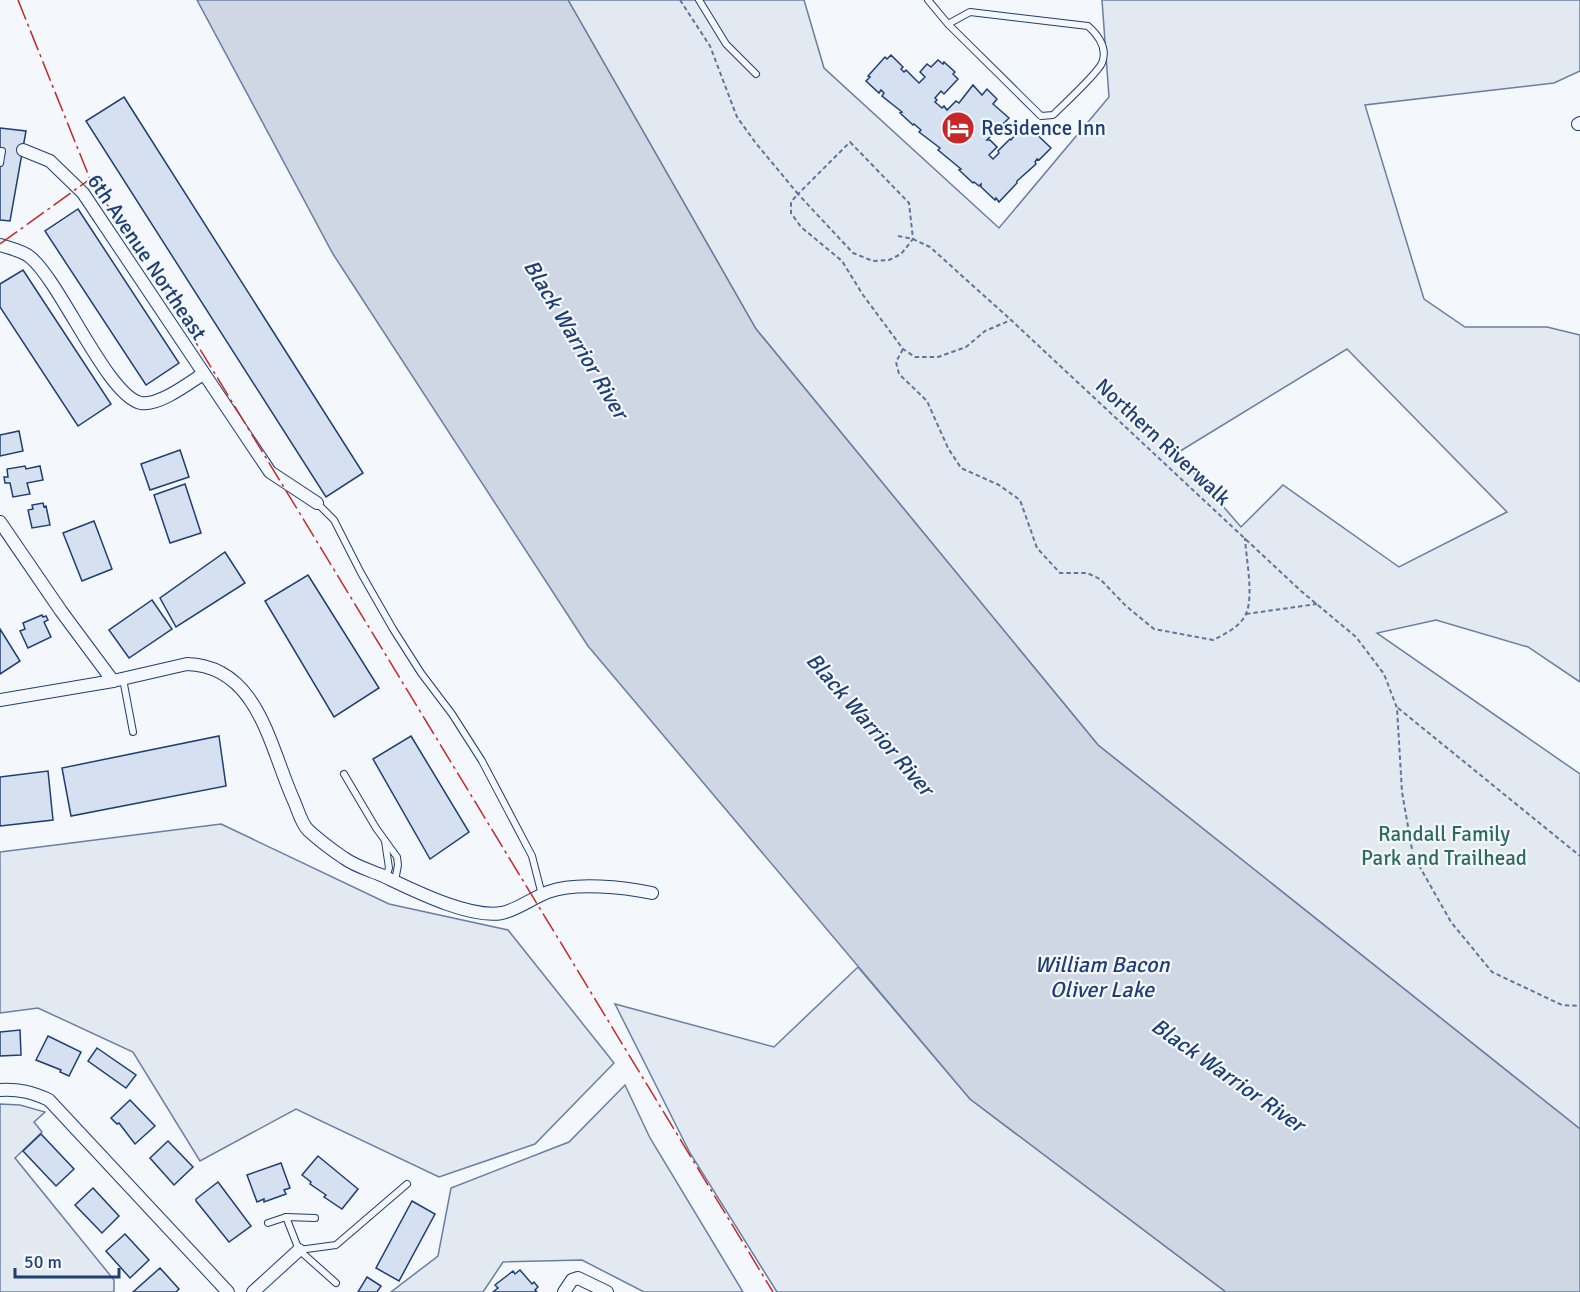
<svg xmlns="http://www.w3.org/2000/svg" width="1580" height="1292" font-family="Signika,sans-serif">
  <rect width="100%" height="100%" fill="#f4f7fb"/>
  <!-- green -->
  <g fill="#e3e9f0" stroke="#687fa3" stroke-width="1.5" fill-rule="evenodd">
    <path d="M568 0H804L824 68 999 228 1109 97 1102 0H1580V71L1554 83 1365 105 1424 299 1465 327H1547L1580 335V682L1528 647 1436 620 1377 633 1580 774V1129L1098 745 756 329ZM1347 349 1507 512 1399 567 1283 485 1241 527 1177 453Z"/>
    <path d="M221 824 389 904 508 930 614 1063 535 1144 439 1177 296 1109 200 1161 133 1052 38 1008 0 1013V852Z"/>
    <path d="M858 967 970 1099 1226 1292H777L690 1153 615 1004 774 1047Z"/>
    <path d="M625 1085 650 1138 743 1292H644L582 1260 503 1262 483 1292H391L438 1256 451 1188 569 1142Z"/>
    <path d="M0 1104 20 1105 45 1112 34 1122 42 1132 15 1158 114 1280V1292H0Z"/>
  </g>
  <!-- water -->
  <path fill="#cfd7e4" stroke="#687fa3" stroke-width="1.5" d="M197 0H568L756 329 1098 745 1580 1129V1292H1226L970 1099 588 646 333 254Z"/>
  <!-- building -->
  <g fill="#d5e0f0" stroke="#1d3f73" stroke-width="1.5">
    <path d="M891 55 903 67 901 69 904 72 906 70 919 83 925 77 920 72 927 64 931 67 938 60 943 64 944 62 955 72 953 74 958 79 944 94 941 91 935 98 937 100 935 102 942 108 944 106 947 110 956 101 959 103 973 85 982 95 987 89 997 99 993 104 1009 118 987 140H990L997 147 989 155 993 159 999 153 998 151 1010 139 1011 140 1025 123 1051 148 1039 160 1037 159 1035 162 1036 164 1017 181V183L999 202 996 198 995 200 981 187V184L979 186 974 182 973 183 959 170 961 169 938 150 940 148 919 132 921 130 914 124 913 125 900 113 902 112 882 96 884 93 881 90 879 93 866 81 870 77 868 76 885 57 887 59Z"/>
    <path d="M124 97 363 473 326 497 86 121Z"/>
    <path d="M0 128 26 131 10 221 0 220Z"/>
    <path d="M78 209 179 363 146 385 45 231Z"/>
    <path d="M23 270 111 404 78 426 0 307V284Z"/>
    <path d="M19 431 23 451 0 456V435Z"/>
    <path d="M180 450 189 477 150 490 141 464Z"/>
    <path d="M25 466 26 469 40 466 43 480 27 483 30 494 13 497 10 483H5L4 477H8L7 469Z"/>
    <path d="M185 484 201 533 170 543 154 495Z"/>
    <path d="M43 503 44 507 46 506 50 525 32 528 28 510 33 509 32 505Z"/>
    <path d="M94 521 112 569 82 581 63 533Z"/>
    <path d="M225 552 245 583 176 627 160 598Z"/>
    <path d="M308 575 379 688 334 717 265 601Z"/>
    <path d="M152 600 172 629 129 658 109 630Z"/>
    <path d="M42 615 43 617 46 616 48 620 44 622 51 637 28 648 20 631 25 629 23 623Z"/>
    <path d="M0 629 20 661 0 674Z"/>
    <path d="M219 736 226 786 71 816 62 768Z"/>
    <path d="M411 736 469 832 430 859 373 759Z"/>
    <path d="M48 771 53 820 0 826V777Z"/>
    <path d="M20 1030 21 1055 0 1056V1032Z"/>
    <path d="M48 1036 81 1052 69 1076 60 1072 61 1070 36 1060Z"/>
    <path d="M97 1048 136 1075 126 1088 88 1061Z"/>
    <path d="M130 1100 155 1126 135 1144 119 1123 117 1124 111 1118Z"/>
    <path d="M41 1134 74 1169 56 1186 23 1151Z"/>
    <path d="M168 1141 193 1167 174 1185 150 1158Z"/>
    <path d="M318 1156 358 1189 342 1209 324 1197 326 1195 310 1184 311 1182 302 1175Z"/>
    <path d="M281 1163 290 1188 284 1190 286 1194 264 1202V1199L257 1202 247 1175Z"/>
    <path d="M218 1182 251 1226 229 1242 196 1201V1199Z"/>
    <path d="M93 1188 119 1216 102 1233 75 1205Z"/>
    <path d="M412 1201 435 1214 399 1281 376 1268Z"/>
    <path d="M125 1234 149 1260 130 1278 106 1251Z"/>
    <path d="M160 1268 179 1289 176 1292H133Z"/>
    <path d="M520 1270 532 1284 534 1282 538 1287 535 1290 537 1292H493L498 1288 495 1285 513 1271 515 1274Z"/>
    <path d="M367 1277 381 1286 377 1292H358Z"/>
  </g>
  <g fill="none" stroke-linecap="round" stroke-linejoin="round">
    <defs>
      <g id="service">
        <path d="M699 0 726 44 756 74"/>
        <path d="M928 0 948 24 1041 116 1053 115C1063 105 1097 74 1102 63 1108 48 1098 35 1088 26L970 12 948 24"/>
        <path d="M0 151H2L0 163"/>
        <path d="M317 503 334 520 361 573 393 629 421 673 452 714 482 761 532 856 542 895"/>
        <path d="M123 679 133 732"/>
        <path d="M344 774 376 828 397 857 398 865 395 881"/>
        <path d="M385 841 389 868 386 877"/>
        <path d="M315 1218 286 1217 299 1250 336 1283"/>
        <path d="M268 1223 286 1217"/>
        <path d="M299 1250 336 1245 407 1184"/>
      </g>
      <g id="minor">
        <path d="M1578 124 1580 123"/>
        <path d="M23 150 50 161 83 193 270 472 317 503"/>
        <path d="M0 245C9 248 23 251 30 257 61 282 107 396 141 403 159 406 189 383 203 374"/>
        <path d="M0 522 61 611 113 681"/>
        <path d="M0 700 113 681 187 664C259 666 270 749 294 801 298 810 301 823 308 830 319 840 332 850 344 858 355 866 369 870 381 875 411 889 469 919 502 913 519 909 532 898 548 892 575 882 624 887 652 893"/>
        <path d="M0 1090C19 1089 32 1092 49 1100L228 1292"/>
        <path d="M253 1292 299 1250"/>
        <path d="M564 1292 572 1280 578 1278 607 1292"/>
      </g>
    </defs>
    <!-- service casing -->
    <use href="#service" stroke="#1d3f73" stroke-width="8"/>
    <!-- minor casing -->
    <use href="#minor" stroke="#1d3f73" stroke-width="14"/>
    <!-- path -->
    <g stroke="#5e769c" stroke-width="2" stroke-dasharray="4.5 3" stroke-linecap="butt">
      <path d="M680 0 710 46 737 117 755 142 798 194 791 202V213L801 227 842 261 863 295 903 349 915 357H938L966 347 985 331 1011 320 1301 591 1356 637 1384 674 1397 708 1402 792 1413 855 1451 922 1492 972 1562 1005 1580 1006"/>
      <path d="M850 142 909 203 913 239 901 254 889 260 873 261 853 253 798 194Z"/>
      <path d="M898 236 913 239 930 247 1011 320"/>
      <path d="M903 349 896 362 899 374 927 401 948 448 961 468 999 485 1020 500 1037 548 1060 573H1087L1100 579 1126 606 1154 629 1213 640C1225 634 1240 627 1246 614 1254 596 1246 558 1245 538"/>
      <path d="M1246 614 1317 604"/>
      <path d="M1398 708 1580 856"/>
    </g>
    <!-- service -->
    <use href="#service" stroke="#f4f7fb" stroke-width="6"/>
    <!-- minor -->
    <use href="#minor" stroke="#f4f7fb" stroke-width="12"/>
    <!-- power -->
    <g stroke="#c62828" stroke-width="1.5" stroke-dasharray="21 4.5 3 4.5" stroke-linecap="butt">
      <path d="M18 0 90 179 164 290 773 1292"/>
      <path d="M0 244 90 179"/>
    </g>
  </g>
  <!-- icons -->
  <defs>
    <symbol id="hotel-disc" viewBox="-11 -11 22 22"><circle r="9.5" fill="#c62828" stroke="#f4f7fb"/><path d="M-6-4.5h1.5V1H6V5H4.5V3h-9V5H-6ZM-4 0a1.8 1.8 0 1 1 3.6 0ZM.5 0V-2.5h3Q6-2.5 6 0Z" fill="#fff"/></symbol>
  </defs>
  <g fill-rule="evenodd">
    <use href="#hotel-disc" x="939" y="109" width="38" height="38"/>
  </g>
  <g text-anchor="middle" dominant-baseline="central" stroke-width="4.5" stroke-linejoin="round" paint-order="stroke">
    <!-- poi labels -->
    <g font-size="21" fill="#1d3f73" stroke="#f4f7fb" text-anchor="start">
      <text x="981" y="128">Residence Inn</text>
    </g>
    <!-- street labels -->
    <g font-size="21" fill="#1d3f73" stroke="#f4f7fb">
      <text transform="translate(147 257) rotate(56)">6th Avenue Northeast</text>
      <text transform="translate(1163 442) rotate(43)">Northern Riverwalk</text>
    </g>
    <!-- park labels -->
    <g font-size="21" fill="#2c6c60" stroke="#f4f7fb">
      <text x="1444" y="834">Randall Family<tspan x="1444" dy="24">Park and Trailhead</tspan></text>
    </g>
    <!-- water labels -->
    <g font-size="22" font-style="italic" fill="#1d3f73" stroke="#f4f7fb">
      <text transform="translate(576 339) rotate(59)">Black Warrior River</text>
      <text transform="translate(870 724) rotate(49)">Black Warrior River</text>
      <text x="1102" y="964">William Bacon<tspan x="1102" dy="25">Oliver Lake</tspan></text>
      <text transform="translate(1228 1075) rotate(35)">Black Warrior River</text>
    </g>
  </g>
  <!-- scale -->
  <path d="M15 1268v9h104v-9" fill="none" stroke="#1d3f73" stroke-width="3"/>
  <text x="24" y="1268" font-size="18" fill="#1d3f73" stroke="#f4f7fb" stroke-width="4.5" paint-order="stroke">50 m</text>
</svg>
